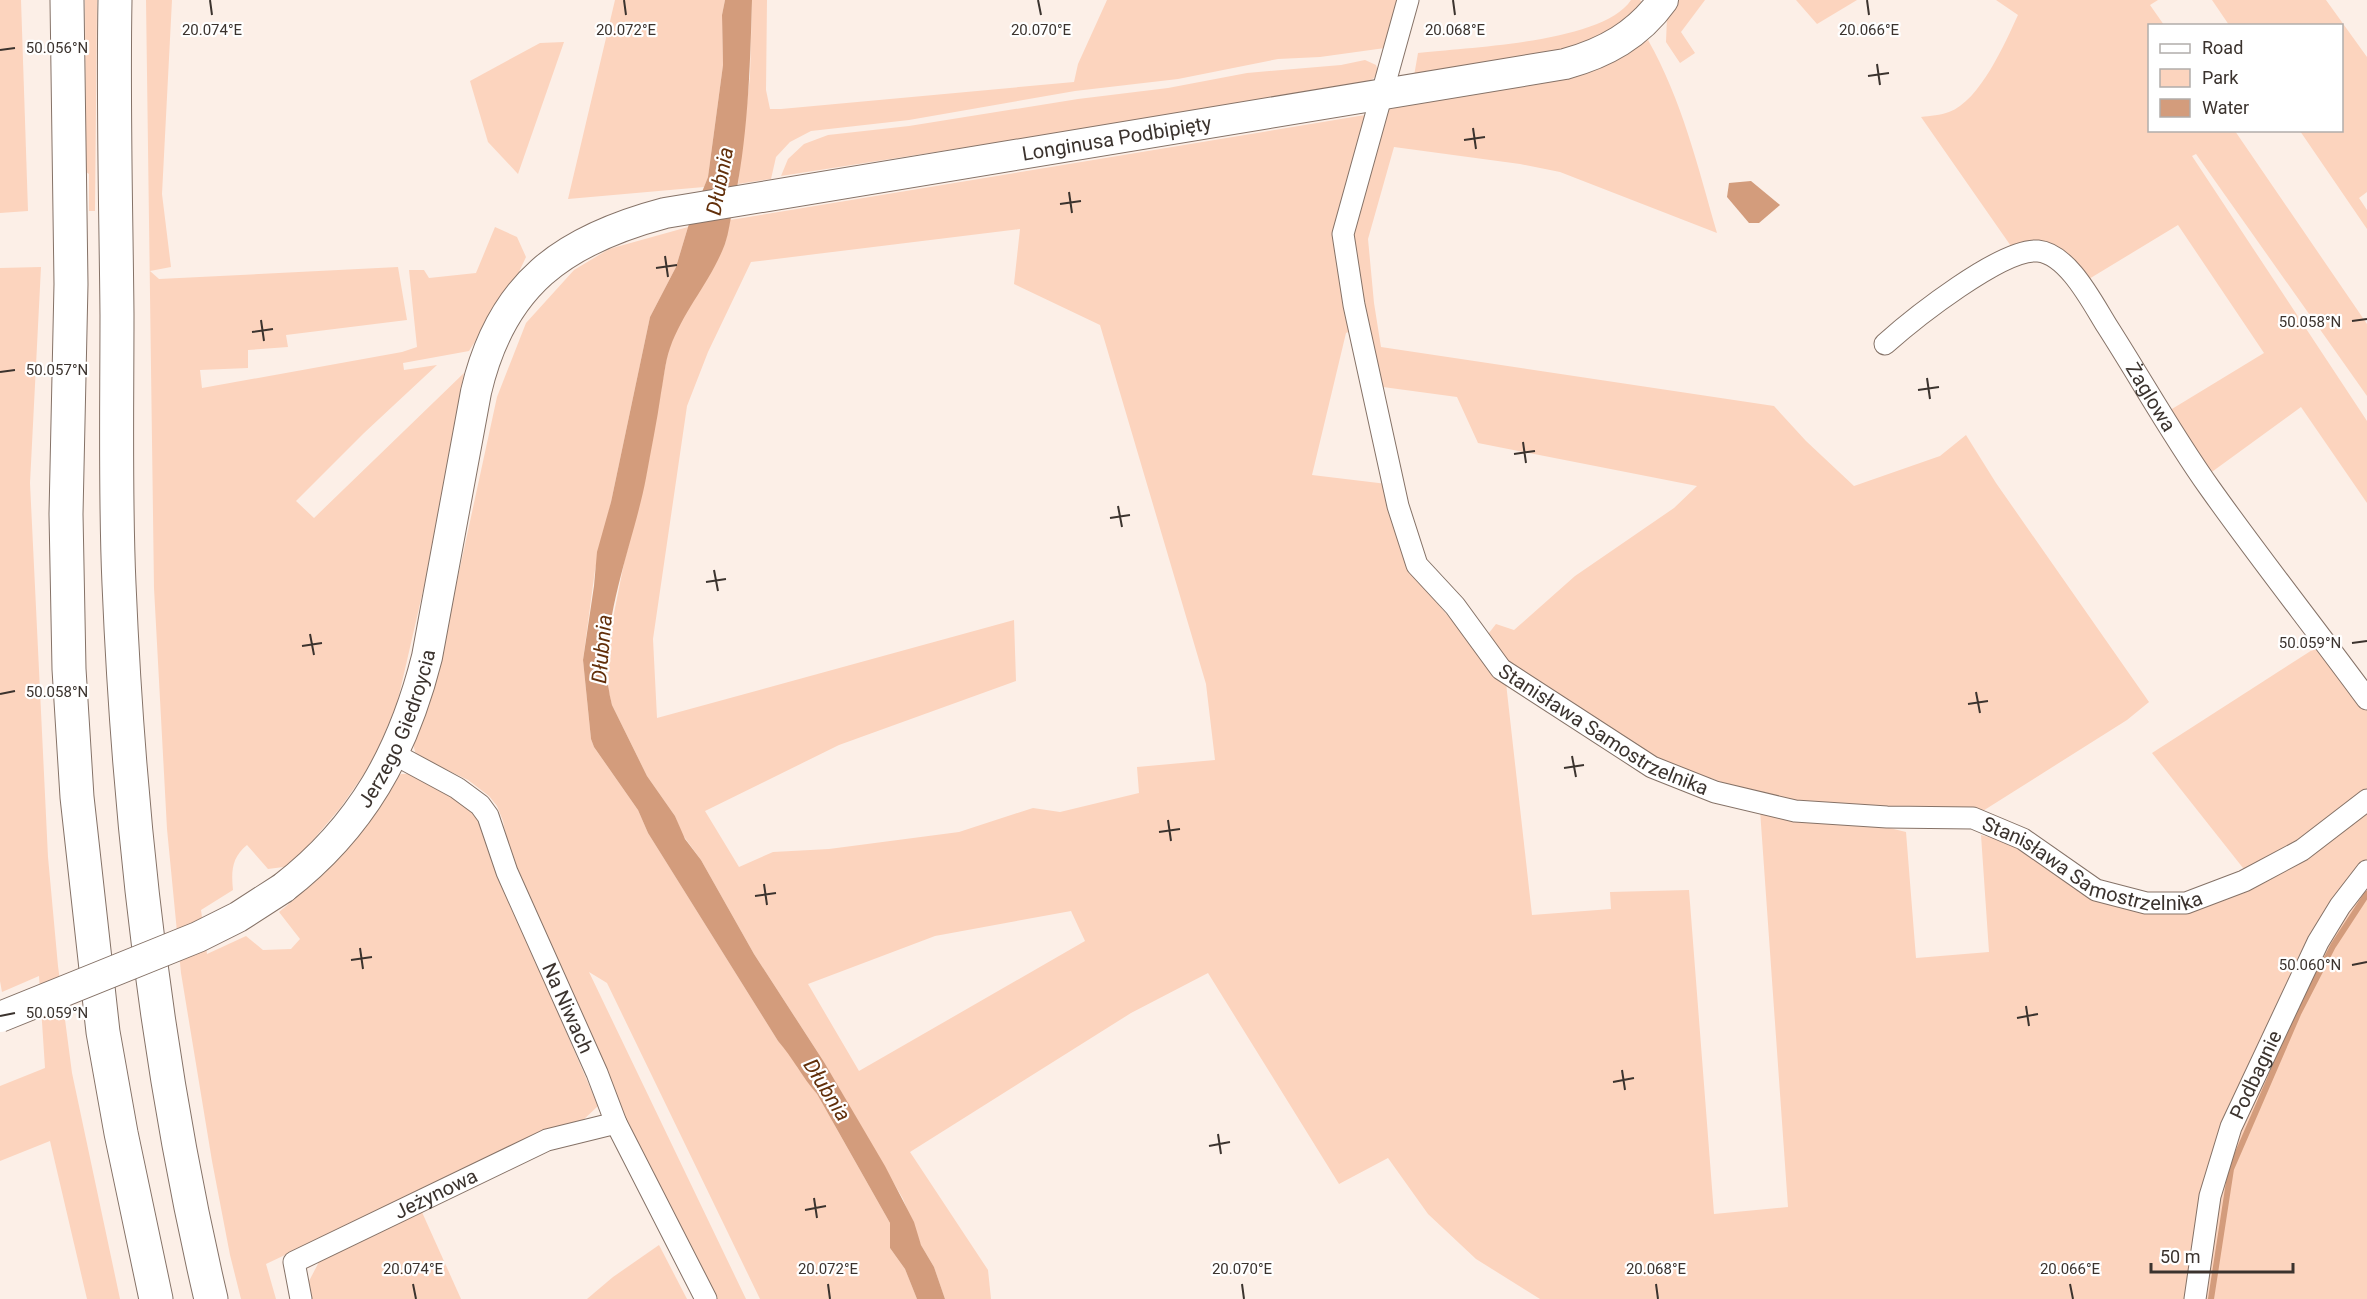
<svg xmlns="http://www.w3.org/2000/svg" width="2367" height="1299" font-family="Roboto,sans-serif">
  <rect width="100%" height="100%" fill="#fcefe7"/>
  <!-- green -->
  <g fill="#fcd4be" fill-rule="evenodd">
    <path d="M0 0H21L28 211 0 213Z"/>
    <path d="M85 0H97L95 211H89V174L86 172Z"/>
    <path d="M146 0H172L162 194 171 267 150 271 159 279 398 267 407 320 286 335 288 347 248 350V368L200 370 202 388 402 352 417 347 409 270H424L429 278 476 273 495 227 517 237 526 257 517 276 469 351 403 363 404 370 437 365 364 433 296 501 314 518 464 373 425 582 397 704 373 761 341 807 291 866 268 869 247 845C232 857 231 871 233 890L201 910 207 954 246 936 263 950 291 949 300 939 279 912 296 898 363 827 395 778 401 774H410L468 804 480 824 497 871 598 1106 581 1122 513 1147 266 1264 276 1299H241L230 1255 212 1161 181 973 167 829 154 588Z"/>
    <path d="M615 0H725L722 15 723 65 708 177 704 187 568 199Z"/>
    <path d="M752 0H767L766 90 770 109H781L1074 82 1078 64 1107 0H1402L1385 48 1320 57 1278 59 1178 79 1075 91 909 120 811 131 790 142 776 157 771 179 738 184 750 76Z"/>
    <path d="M1631 0H1640L1643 4 1636 13 1584 46 1414 76 1418 53C1468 47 1603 43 1631 0Z"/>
    <path d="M1678 0H1705L1681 32 1695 53 1680 63 1666 42 1667 17Z"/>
    <path d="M1796 0H1857L1817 24Z"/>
    <path d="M1996 0H2158L2150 5 2164 25 2150 26V130L2235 131 2367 324V396L2196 154 2192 156 2367 421V503L2301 407 2209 474 2167 412 2264 353 2178 225 2084 282 2013 249 1921 117C1930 116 1941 115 1949 112 1980 101 2005 43 2018 15Z"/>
    <path d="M2212 0H2326L2367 57V192L2359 198 2367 210V229L2300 131 2342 130V26L2229 25Z"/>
    <path d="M1648 40C1682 100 1698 167 1717 233L1560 172 1520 164 1394 147 1368 239 1374 303 1381 347 1774 406 1806 441 1854 486 1940 456 1966 435 1996 483 2149 702 2127 720 1978 814 1823 807 1727 787 1721 782 1711 778 1699 779 1642 752 1504 662 1485 638 1496 624 1514 630 1575 576 1674 508 1697 486 1478 443 1457 397 1383 387 1348 233 1386 110 1624 55Z"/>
    <path d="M564 42 518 174 488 142 470 81 540 43Z"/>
    <path d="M1365 60 1376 65 1378 71 1374 78 1362 86 781 176 788 159 804 144 828 135 909 126 1078 99 1168 88 1247 73 1341 65Z"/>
    <path d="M1365 115 1363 144 1335 237 1353 330 1346 333 1312 475 1387 484 1417 580 1506 683 1532 915 1611 909 1610 892 1689 890 1714 1214 1788 1207 1760 810 1869 823 1906 832 1916 958 1989 952 1981 835 2019 845 2093 892 2195 905 2367 808V863L2242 1088 2190 1299H1540L1476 1259 1428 1214 1388 1158 1339 1184 1208 973 1131 1013 910 1152 988 1270 991 1299H945L934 1267 921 1245 903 1199 824 1062 754 954 701 860 682 834 675 816 647 776 612 705 609 693 607 648 624 563 645 481 668 351 678 326 706 280 725 244 730 220ZM1020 229 1014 284 1100 325 1206 684 1215 760 1137 767 1139 793 1060 812 1033 808 959 832 829 849 773 852 739 867 705 811 839 745 1016 681 1014 620 657 718 653 639 687 406 708 352 751 262ZM1071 911 1085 941 859 1071 808 984 935 936Z"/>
    <path d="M688 227 676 267 650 317 611 502 595 570 583 660 591 739 594 747 638 810 648 833 778 1041 794 1059 797 1067 817 1094 890 1223V1248L905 1269 917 1299H760L607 983 589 972 746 1299H715L619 1111 509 851 503 821 497 806 489 796 468 780 416 755 413 744 436 678 497 397 526 323 574 270 609 249Z"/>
    <path d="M41 267 30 483 48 857 58 966 72 1073 120 1299H87L50 1141 0 1161V1086L45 1068 39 976 2 992 0 981V268Z"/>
    <path d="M2320 645 2367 706V795L2294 848 2247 873 2152 753Z"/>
    <path d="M2367 879V1299H2201L2224 1165 2329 931Z"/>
    <path d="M421 1210 461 1299H312L308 1283 320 1260Z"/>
    <path d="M659 1245 687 1299H587L613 1277Z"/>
  </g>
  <!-- water -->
  <g fill="#d39c7c">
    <path d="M725 0H752C750 70 748 140 733 208 730 220 729 232 725 244 711 281 683 311 670 348 665 362 664 378 661 393 657 421 651 450 646 478 633 547 593 636 612 705L647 776 675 816 685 839 701 860 754 954 824 1062 885 1166 914 1222 921 1245 934 1267 945 1299H917L905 1269 890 1248V1223L817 1094C802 1077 793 1058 778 1041L648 833 638 810 594 747 591 739 583 660 594 586 597 552 611 502 650 317 676 267 688 227 708 177 723 65 722 15Z"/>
    <path d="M1751 181 1780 205 1759 223H1749L1727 197 1729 183Z"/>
  </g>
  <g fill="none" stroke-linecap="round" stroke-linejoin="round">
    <!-- stream -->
    <path stroke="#d39c7c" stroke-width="6" d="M2211 1299 2231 1169 2298 1014 2333 946 2367 894"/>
    <defs>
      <g id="street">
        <path id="s1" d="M1408 0 1343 234 1354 305 1398 506 1417 565 1455 606 1501 669 1652 767 1715 792 1795 811 1887 817 1973 818 2023 839 2096 890 2146 903H2186L2244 881 2302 850 2367 800"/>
        <path id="s2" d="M1885 344C1913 319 2002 248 2038 251 2068 254 2092 302 2107 326 2141 379 2172 435 2209 487 2260 559 2315 628 2367 699"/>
        <path id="s3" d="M394 754 457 788 480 805 488 816 507 872 597 1073 616 1123 706 1299"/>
        <path id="s4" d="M301 1299 294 1262 547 1140 616 1123"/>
        <path id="s5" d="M2195 1299 2210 1196 2231 1127 2318 942 2340 906 2367 871"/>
      </g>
      <g id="secondary">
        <path id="s6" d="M283 888C362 827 403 752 427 657L476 392C501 284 563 240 665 213L1565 64C1605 53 1638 35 1663 0"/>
      </g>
      <g id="highway">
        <path d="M67 0 71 284 66 514 69 669 77 797 103 1032 121 1133 156 1299"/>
        <path d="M115 0C113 105 116 210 117 315 117 405 115 495 119 584 129 824 156 1064 211 1299"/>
      </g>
    </defs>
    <!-- street casing -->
    <use href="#street" stroke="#857267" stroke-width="23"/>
    <!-- secondary casing -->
    <use href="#secondary" stroke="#857267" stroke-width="32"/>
    <!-- highway casing -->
    <use href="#highway" stroke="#857267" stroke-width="35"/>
    <!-- street -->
    <use href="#street" stroke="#fff" stroke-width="21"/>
    <!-- secondary -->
    <use href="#secondary" stroke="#fff" stroke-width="30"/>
    <!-- highway -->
    <use href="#highway" stroke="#fff" stroke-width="33"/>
    <defs>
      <path id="secondary-bridge" d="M0 1017 198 937 238 917 283 888"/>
    </defs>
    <!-- secondary-bridge casing -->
    <use href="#secondary-bridge" stroke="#857267" stroke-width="32" stroke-linecap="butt"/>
    <!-- secondary-bridge -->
    <use href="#secondary-bridge" stroke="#fff" stroke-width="30"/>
  </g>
  <!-- ticks -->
  <path fill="none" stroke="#3b332e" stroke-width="2" d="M210 0 212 15M624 0 626 15M1038 0 1041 15M1453 0 1455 15M1867 0 1869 15M0 50 15 48M1877 64 1880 85M1868 76 1889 73M1473 128 1476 149M1464 140 1485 137M1069 192 1072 213M1060 204 1081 201M665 256 668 277M656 268 677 265M261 320 264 341M2352 321 2367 319M252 332 273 329M0 372 15 370M1927 378 1930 399M1918 390 1939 387M1523 442 1526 463M1514 454 1535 451M1118 506 1122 527M1110 518 1130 515M714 570 718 591M706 582 726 579M310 634 314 655M2352 643 2367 641M302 646 322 643M1976 692 1980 713M0 694 15 691M1968 704 1988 701M1572 756 1576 777M1564 768 1584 765M1168 820 1171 841M1159 832 1180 829M764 884 767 905M755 896 776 893M360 948 363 969M351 960 372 957M2352 965 2367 962M2026 1006 2029 1026M0 1016 15 1013M2017 1018 2038 1014M1622 1070 1625 1090M1613 1082 1634 1078M1218 1134 1221 1154M1209 1146 1230 1142M814 1198 817 1218M805 1210 826 1206M413 1284 416 1299M828 1284 830 1299M1242 1284 1244 1299M1656 1284 1658 1299M2070 1284 2073 1299"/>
  <g text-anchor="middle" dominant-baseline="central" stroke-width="4.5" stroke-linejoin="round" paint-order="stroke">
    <!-- street labels -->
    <g font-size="20" fill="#3b332e" stroke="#fff">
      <text stroke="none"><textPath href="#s6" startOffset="1282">Longinusa Podbipięty</textPath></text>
      <text stroke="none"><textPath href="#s2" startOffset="370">Żaglowa</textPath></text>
      <text stroke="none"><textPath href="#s1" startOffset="836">Stanisława Samostrzelnika</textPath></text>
      <text stroke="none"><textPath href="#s6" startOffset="200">Jerzego Giedroycia</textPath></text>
      <text stroke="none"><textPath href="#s1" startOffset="1356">Stanisława Samostrzelnika</textPath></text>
      <text stroke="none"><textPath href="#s3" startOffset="322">Na Niwach</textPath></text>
      <text stroke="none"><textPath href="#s5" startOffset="234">Podbagnie</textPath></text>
      <text stroke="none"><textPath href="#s4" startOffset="195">Jeżynowa</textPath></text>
    </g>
    <!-- water labels -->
    <g font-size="21" font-style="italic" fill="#622f0a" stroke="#fff">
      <text transform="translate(720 181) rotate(-79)">Dłubnia</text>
      <text transform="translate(602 649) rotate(-85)">Dłubnia</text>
      <text transform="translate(827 1090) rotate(58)">Dłubnia</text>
    </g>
  </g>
  <g font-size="15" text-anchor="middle" fill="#3b332e" stroke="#fff" stroke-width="4.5" stroke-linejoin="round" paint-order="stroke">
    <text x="212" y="35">20.074°E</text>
    <text x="626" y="35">20.072°E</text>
    <text x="1041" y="35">20.070°E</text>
    <text x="1455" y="35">20.068°E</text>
    <text x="1869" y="35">20.066°E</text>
    <text x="57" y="53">50.056°N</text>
    <text x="2310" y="327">50.058°N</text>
    <text x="57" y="375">50.057°N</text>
    <text x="2310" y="648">50.059°N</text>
    <text x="57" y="697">50.058°N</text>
    <text x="2310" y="970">50.060°N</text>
    <text x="57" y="1018">50.059°N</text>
    <text x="413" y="1274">20.074°E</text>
    <text x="828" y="1274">20.072°E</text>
    <text x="1242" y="1274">20.070°E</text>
    <text x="1656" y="1274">20.068°E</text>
    <text x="2070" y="1274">20.066°E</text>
  </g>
  <!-- legend -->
  <rect x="2148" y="24" width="195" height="108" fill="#ffffff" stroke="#b1adab" stroke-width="1.5"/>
  <rect x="2160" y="44" width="30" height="9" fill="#ffffff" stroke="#b1adab" stroke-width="1.5"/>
  <text x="2202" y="54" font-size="18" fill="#3b332e">Road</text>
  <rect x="2160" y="69" width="30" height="18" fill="#fcd4be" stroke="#b1adab" stroke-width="1.5"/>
  <text x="2202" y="84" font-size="18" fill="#3b332e">Park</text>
  <rect x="2160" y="99" width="30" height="18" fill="#d39c7c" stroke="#b1adab" stroke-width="1.5"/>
  <text x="2202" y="114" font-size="18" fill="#3b332e">Water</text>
  <!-- scale -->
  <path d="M2151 1263v9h142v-9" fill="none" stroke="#3b332e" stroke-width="3"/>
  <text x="2160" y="1263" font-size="18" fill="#3b332e" stroke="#ffffff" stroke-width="4.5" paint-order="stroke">50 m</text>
</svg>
